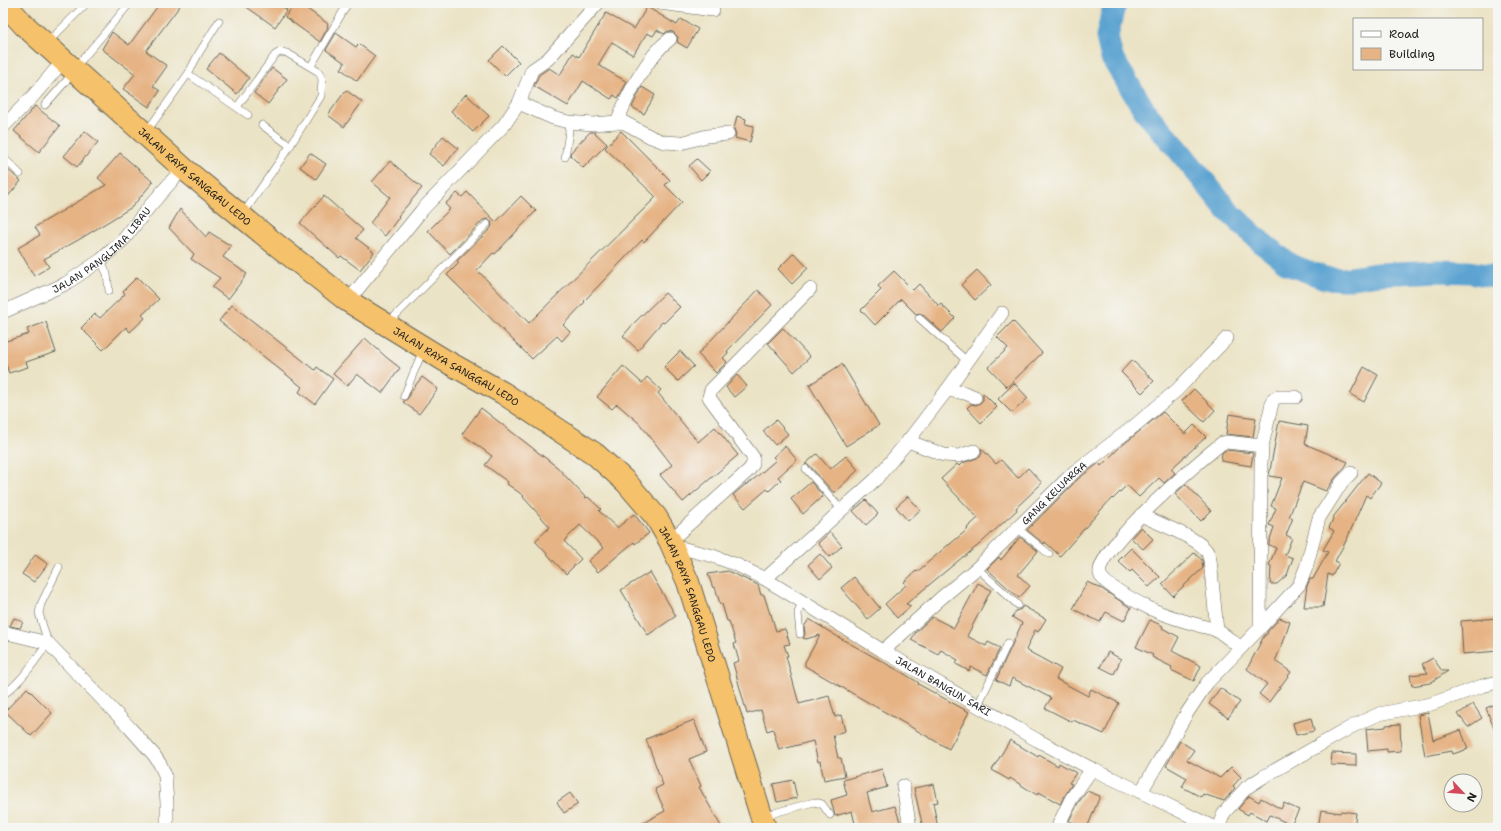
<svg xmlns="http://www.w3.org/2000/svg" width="1501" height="831" font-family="'Shantell Sans',sans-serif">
  <rect width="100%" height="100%" fill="#f6f6f2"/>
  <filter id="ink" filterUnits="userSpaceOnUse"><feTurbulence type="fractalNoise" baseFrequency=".025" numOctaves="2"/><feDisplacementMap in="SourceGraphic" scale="8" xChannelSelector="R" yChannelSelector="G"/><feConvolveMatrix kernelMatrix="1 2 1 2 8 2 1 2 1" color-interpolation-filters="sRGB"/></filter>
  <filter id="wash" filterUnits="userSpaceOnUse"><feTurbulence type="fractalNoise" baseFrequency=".012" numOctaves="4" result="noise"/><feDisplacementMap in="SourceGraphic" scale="16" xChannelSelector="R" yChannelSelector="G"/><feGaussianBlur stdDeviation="0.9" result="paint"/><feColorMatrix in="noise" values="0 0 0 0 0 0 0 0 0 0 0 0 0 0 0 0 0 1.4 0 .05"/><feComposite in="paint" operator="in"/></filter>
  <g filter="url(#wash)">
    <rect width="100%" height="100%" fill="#ebe3c5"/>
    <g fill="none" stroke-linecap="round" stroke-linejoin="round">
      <!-- river -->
      <path stroke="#5ba3d1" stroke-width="23" d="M1116 3 1113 10 1107 37 1112 58 1147 114 1177 148 1228 211 1262 243 1290 265 1325 278 1344 279 1378 274 1439 271 1469 272 1498 277"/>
    </g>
    <g id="blocks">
      <!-- building -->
      <g fill="#e6b384">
        <path d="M160 3H182L146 51 167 66 153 86 160 91 149 107 123 89 135 74 102 49 112 32 129 45Z"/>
        <path d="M241 3H277L287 10 275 27Z"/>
        <path d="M295 3H299L328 24 327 26 328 27 320 42 285 17Z"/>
        <path d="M647 7 677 25 681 19 698 29 687 48 677 42 678 37 673 32 668 31 664 34 657 30 653 36 647 33 633 55 612 42 598 65 627 82 618 98 614 95 611 99 583 81 568 106 534 86 539 75 549 68 560 75 573 53 579 57 606 13 634 29Z"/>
        <path d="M336 33 356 47 359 44 375 56 357 81 341 69 345 63 326 50Z"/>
        <path d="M503 46 519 62 505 76 489 60Z"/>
        <path d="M219 53 249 78 237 94 206 69Z"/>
        <path d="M272 68 287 79 268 104 254 93Z"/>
        <path d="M642 87 655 95 644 114 632 107Z"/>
        <path d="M346 90 362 102 344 127 328 115Z"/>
        <path d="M466 94 489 116 473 132 451 111Z"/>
        <path d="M35 106 60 126 39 152 14 131Z"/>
        <path d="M737 116 746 119 745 124 754 126 750 142 735 138 736 134 734 129Z"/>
        <path d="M85 131 98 142 77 167 64 156Z"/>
        <path d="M621 131 670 180 665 185 682 202 644 242 642 240 584 301 585 302 563 325 570 332 562 341 557 336 532 359 447 275 459 263 457 261 491 228 492 225 491 221 488 219 483 220 450 254 428 231 450 209 445 204 457 193 462 197 467 192 496 222 521 196 536 211 495 254 493 253 477 270 529 323 656 197 605 148Z"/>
        <path d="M590 132H594L607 144 583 168 570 155 571 152Z"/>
        <path d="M443 136 458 148 444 166 429 154Z"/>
        <path d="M120 153 153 182 132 207 80 239 44 259 49 267 34 276 18 248 40 235 35 227 106 185 98 178Z"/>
        <path d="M310 153 326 164 316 179 300 167Z"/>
        <path d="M697 159 710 171 701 180 689 166Z"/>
        <path d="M390 161 422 188 398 216 399 217 385 236 370 223 390 197 372 182Z"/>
        <path d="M3 168 7 171 8 170 21 181 3 202Z"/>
        <path d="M324 196 363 230 356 238 374 252 360 270 341 256 339 258 300 223Z"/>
        <path d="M180 209 206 237 209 232 231 246 223 257 247 274 228 299 212 287 220 278 191 259 194 254 169 228Z"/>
        <path d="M794 253 808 268 792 284 778 269Z"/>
        <path d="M977 270 991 285 975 300 961 285Z"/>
        <path d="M894 271 913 290 919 284 939 306 941 304 955 318 942 332 922 314 919 313 916 314 901 299 875 325 861 310 881 290 878 286Z"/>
        <path d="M137 277 159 299 142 315 145 318 130 332 126 327 103 350 81 328 95 314 100 318 125 294 123 291Z"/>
        <path d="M758 290 772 305 727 351 728 353 723 358 727 362 716 373 698 354Z"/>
        <path d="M665 293 680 307 664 323 662 322 638 350 623 336 635 322Z"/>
        <path d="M232 305 315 370 317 367 333 379 315 404 299 392 302 387 219 321Z"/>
        <path d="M1013 321 1042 353 1007 387 988 367 1008 348 997 337Z"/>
        <path d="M46 322 56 352 26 362 28 367 9 373 3 356V342L29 334 27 329Z"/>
        <path d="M783 328 810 357 794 372 768 343Z"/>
        <path d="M365 338 386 357 400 368 382 393 357 374 347 386 333 374Z"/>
        <path d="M680 351 694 366 678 381 664 367Z"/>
        <path d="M1132 360 1154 381 1142 393 1121 372Z"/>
        <path d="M842 364 879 425 846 446 809 385Z"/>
        <path d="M623 366 642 383 647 377 661 390 658 393 698 442 715 427 738 455 683 502 660 475 672 465 648 434 639 423 617 404 612 409 597 397Z"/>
        <path d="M1364 367 1378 375 1364 402 1350 394Z"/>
        <path d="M737 375 747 386 734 397 726 387Z"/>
        <path d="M422 377 438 389 419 414 403 402 408 398 411 391Z"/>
        <path d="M1014 383 1028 398 1012 413 998 399Z"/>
        <path d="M1194 389 1215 410 1204 422 1182 401Z"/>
        <path d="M983 393 997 407 981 423 967 408 971 404 976 405 980 403 983 400Z"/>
        <path d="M481 408 557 467 586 498 588 497 601 509 599 511 617 528 634 514 649 533 635 544 634 542 598 572 588 561 604 548 580 525 564 541 581 559 566 574 535 541 550 527 523 497 524 496 507 484 508 482 485 465 492 456 462 434Z"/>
        <path d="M1163 412 1185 434 1194 425 1206 437 1171 469 1175 473 1164 483 1159 478 1158 479 1139 497 1127 485 1113 499 1112 498 1099 512 1060 556 1045 542 1044 544 1027 530 1079 478 1099 463 1101 466 1119 448Z"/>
        <path d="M1229 414 1256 418 1253 437 1226 434Z"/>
        <path d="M776 420 788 434 775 445 763 431Z"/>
        <path d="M1279 421 1308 426 1305 444 1348 462 1345 467 1335 478 1326 491 1303 482 1289 517 1293 518 1286 535 1292 538 1285 555 1293 558 1287 575 1277 584H1270L1271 566 1269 565 1276 548 1269 545V542L1274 527 1269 525 1276 508 1271 506 1282 478 1269 476Z"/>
        <path d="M785 446 797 460 778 477 781 480 769 491 767 489 745 508 733 495 746 484 747 485 776 460 773 457Z"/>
        <path d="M981 448 996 464 1001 460 1018 478 1028 468 1042 483 1016 508 1017 510 981 543 964 557V556L906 604 911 606 897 618 885 604 906 585 904 582 916 571 917 572 948 545H949L968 529 967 528 978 518 941 479 957 464 959 466 962 463 980 457 982 453Z"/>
        <path d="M1226 450 1253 453 1251 466 1221 461 1222 453Z"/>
        <path d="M817 454 830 469 846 456 858 470 834 493 810 466 805 464Z"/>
        <path d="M1368 473 1381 483 1370 498 1366 495 1347 539 1335 561 1339 563 1332 576 1328 574 1323 607H1304L1307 586 1310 579H1313L1328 552 1323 550 1334 531 1329 528 1334 516Z"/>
        <path d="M811 482 823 496 803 514 791 499Z"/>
        <path d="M1186 484 1211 511 1201 521 1175 494Z"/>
        <path d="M908 496 920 510 908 521 896 507Z"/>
        <path d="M866 500 878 514 866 525 853 511Z"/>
        <path d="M1141 527 1153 539 1143 549 1131 538Z"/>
        <path d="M830 532 842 546 830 557 818 543Z"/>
        <path d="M1020 537 1038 551 1018 575 1030 586 1019 598 987 569 999 557 1001 560Z"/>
        <path d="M1131 548 1160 577 1149 587 1132 570 1130 572 1118 561Z"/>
        <path d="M1194 553 1202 560 1203 568 1173 596 1162 584Z"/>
        <path d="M820 554 832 568 820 579 808 565Z"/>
        <path d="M35 555 48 564 34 582 22 574Z"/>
        <path d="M728 571 758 585 761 595H764L770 614H771L776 631 785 629 790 644 784 645 788 656H786L799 704 829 696 835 717 841 715 845 731 833 735 838 758H841L845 776 824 780 820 761 818 762 813 741 779 750 773 729 767 731 761 710 747 714 733 663 739 661 734 644 736 643 729 621H727L722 604H720L715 587 713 588 708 574Z"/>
        <path d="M650 572 676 616 648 635 621 590Z"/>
        <path d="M854 577 880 608 868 619 841 588Z"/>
        <path d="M1087 582 1102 589 1131 608 1124 621 1106 612 1100 622 1073 609Z"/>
        <path d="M978 583 991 590 967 636 986 646 988 642 1000 648 987 675 971 667 969 671 956 664 958 660 941 650 938 654 911 640 916 632 932 617 954 628Z"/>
        <path d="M1023 606 1046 619 1038 632 1035 630 1026 650 1061 669 1056 679 1088 696 1091 689 1119 703 1104 734 1073 720 1072 722 1045 708 1051 698 1012 678 1009 686 996 680 1022 623 1012 617 1017 610H1020Z"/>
        <path d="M14 618 23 622 20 628 10 626Z"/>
        <path d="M1280 618 1290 622 1283 643 1275 661 1291 672 1269 702 1259 694 1267 684 1247 669 1264 636 1267 634 1268 631Z"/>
        <path d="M1498 618V651L1463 654 1461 621Z"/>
        <path d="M809 619 838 637 903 673 919 683 918 684 969 712 949 749 805 666V662L820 635 806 639 803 638 805 634 804 627Z"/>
        <path d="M1150 620 1163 626 1162 628 1179 637 1172 651 1201 666 1194 681 1171 670 1172 667 1152 657 1153 655 1136 647Z"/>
        <path d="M1108 652 1121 659 1114 674 1100 667Z"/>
        <path d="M1433 658 1442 671H1448L1430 683 1412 686 1410 675 1428 673 1422 664Z"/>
        <path d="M27 688 52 713 31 736 5 711Z"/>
        <path d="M1220 688 1240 702 1228 718 1209 704Z"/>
        <path d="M1498 703V736H1497L1486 708Z"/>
        <path d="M1473 704 1482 718 1468 727 1458 714Z"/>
        <path d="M1428 713 1433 740 1461 730 1468 749 1453 754 1452 751 1425 756 1418 715Z"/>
        <path d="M1311 718 1314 731 1296 735 1293 723Z"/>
        <path d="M694 720 706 752 689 759 701 786 699 787 722 828H634L665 811 655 789 663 785 646 739Z"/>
        <path d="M1400 724 1401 751 1387 752V749L1368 751 1366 729 1386 727V725Z"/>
        <path d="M1010 740 1038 757 1039 755 1058 766 1059 763 1076 773 1069 783 1072 784 1060 804 1039 792 1037 795 1010 778 1009 780 992 770Z"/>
        <path d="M1180 741 1194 750 1187 760 1220 778 1231 767 1241 777 1233 786 1235 788 1224 801 1203 794 1201 797 1182 787 1187 778 1166 766Z"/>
        <path d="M1332 753 1356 754V766L1331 765Z"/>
        <path d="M882 769 887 787 867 793 872 812 895 806 901 825 889 828H856L852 811 835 816 831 800 847 795 843 780Z"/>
        <path d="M793 780 797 798 777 802 773 784Z"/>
        <path d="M934 784 938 802 933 803 938 828H923L914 788Z"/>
        <path d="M1087 791 1100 796 1087 828H1085L1069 821 1078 803Z"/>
        <path d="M570 793 578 804 564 813 557 802Z"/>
        <path d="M1249 796 1259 802 1261 798 1281 809 1284 803 1299 810 1291 825 1270 815 1267 821 1250 812 1248 815 1238 809Z"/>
        <path d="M1321 810 1340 813 1341 811 1356 813 1354 828H1318Z"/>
      </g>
    </g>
  </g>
  <g filter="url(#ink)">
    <use href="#blocks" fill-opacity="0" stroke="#646257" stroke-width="1"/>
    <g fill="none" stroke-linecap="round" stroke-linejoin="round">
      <defs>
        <g id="lane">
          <path d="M219 21 199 53 188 74 248 115"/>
          <path d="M48 42 87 3"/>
          <path d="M311 66 348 3"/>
          <path d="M75 68 130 3"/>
          <path d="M45 105 74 72"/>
          <path d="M237 107 275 55 280 52 287 53 319 72 322 79 321 96 290 146 243 214"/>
          <path d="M262 125 290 146"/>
          <path d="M147 131 188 74"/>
          <path d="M3 157 20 174"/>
          <path d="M565 157 569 131 568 122"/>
          <path d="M101 260 107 274 109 291"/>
          <path d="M919 318 967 361"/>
          <path d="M388 323 487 224"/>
          <path d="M404 396 423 350"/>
          <path d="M806 469 842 510"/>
          <path d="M1017 528 1049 554"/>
          <path d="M977 568 1018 605"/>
          <path d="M800 634 798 613 802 601"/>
          <path d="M3 695C22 681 35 661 48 643L39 613 41 604 59 567"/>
          <path d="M978 705 1008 643"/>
          <path d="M763 816 814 802 822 804 830 815"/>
        </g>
        <g id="street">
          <path d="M660 3 713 10"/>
          <path d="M519 103 553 118 568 122 593 124 617 122 625 123 651 137 664 142 681 143 707 136 728 134"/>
          <path d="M617 122C627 96 647 56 670 39"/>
          <path d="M3 127 34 95 63 61"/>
          <path d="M348 301 422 210 504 125 519 103 532 70 548 59 598 3"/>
          <path id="s1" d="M3 312 65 284 101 260 124 239 149 207 183 168"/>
          <path d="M947 390 965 393 975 397"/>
          <path d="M908 441 944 455 959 456 974 451"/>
          <path d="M1141 515C1157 523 1194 536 1205 549 1208 552 1209 556 1210 560L1217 631"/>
          <path d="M670 541 749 470 753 464V457L711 400 709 397 711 390 810 289"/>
          <path id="s2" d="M673 546 713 556 737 565 765 579 883 651 1037 740 1092 769 1141 792 1215 828"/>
          <path d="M765 579 876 479 908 441 947 390 1002 313"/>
          <path d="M1260 628 1261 464 1262 446 1273 399 1278 397H1296"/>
          <path d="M3 632 48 643 130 728 154 755 160 764 165 775 167 803V828"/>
          <path d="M1240 647C1233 642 1226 636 1218 631 1212 628 1204 627 1198 625 1180 620 1163 615 1147 607 1137 602 1102 584 1100 574 1094 550 1201 460 1222 443L1227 442 1262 446"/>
          <path id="s3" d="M883 651 941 598 977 568 1074 472 1133 427 1177 390 1227 338"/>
          <path d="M903 786 910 828"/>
          <path d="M1141 792 1187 713 1207 683 1260 628 1299 585 1306 568 1319 518 1342 482 1351 473"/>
          <path d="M1059 824 1071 799 1092 769"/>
          <path d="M1218 828 1224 813 1246 788 1263 777 1353 726 1379 714 1431 704 1482 686 1498 682"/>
        </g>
        <g id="highway">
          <path id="s4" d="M4 3 24 25 183 168 273 242 348 301 444 360 503 393 595 454 626 482 656 517 670 541 688 582 765 828"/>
        </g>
      </defs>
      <!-- lane casing -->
      <use href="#lane" stroke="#646257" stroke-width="8"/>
      <!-- street casing -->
      <use href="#street" stroke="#646257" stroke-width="14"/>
      <!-- highway casing -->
      <use href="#highway" stroke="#646257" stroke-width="24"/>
      <!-- lane -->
      <use href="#lane" stroke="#fff" stroke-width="7"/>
      <!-- street -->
      <use href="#street" stroke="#fff" stroke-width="13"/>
      <!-- highway -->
      <use href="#highway" stroke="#f5c16b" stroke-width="22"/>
    </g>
  </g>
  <g text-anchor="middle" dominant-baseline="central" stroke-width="4" stroke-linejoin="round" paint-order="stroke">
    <!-- street labels -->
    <g font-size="10" fill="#1c1c1c" stroke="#f6f6f2">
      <text stroke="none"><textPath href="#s4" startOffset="258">JALAN RAYA SANGGAU LEDO</textPath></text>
      <text stroke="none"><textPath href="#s1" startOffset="118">JALAN PANGLIMA LIBAU</textPath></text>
      <text stroke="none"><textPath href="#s4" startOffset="582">JALAN RAYA SANGGAU LEDO</textPath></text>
      <text stroke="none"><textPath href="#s3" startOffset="233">GANG KELUARGA</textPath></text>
      <text stroke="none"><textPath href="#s4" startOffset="918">JALAN RAYA SANGGAU LEDO</textPath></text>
      <text stroke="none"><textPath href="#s2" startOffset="306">JALAN BANGUN SARI</textPath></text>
    </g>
  </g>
  <!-- margin -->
  <rect width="1501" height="831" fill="none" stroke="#f6f6f2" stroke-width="16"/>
  <!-- legend -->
  <rect x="1353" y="18" width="130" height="52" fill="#f6f6f2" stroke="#9f9f9c"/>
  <rect x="1361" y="31" width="20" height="6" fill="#ffffff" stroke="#9f9f9c"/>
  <text x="1389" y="38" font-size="12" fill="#1c1c1c">Road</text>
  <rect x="1361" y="48" width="20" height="12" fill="#e6b384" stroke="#9f9f9c"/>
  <text x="1389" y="58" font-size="12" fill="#1c1c1c">Building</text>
  <!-- north arrow -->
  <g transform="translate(1463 793) rotate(116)"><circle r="19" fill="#f6f6f2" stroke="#9f9f9c"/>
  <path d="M0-3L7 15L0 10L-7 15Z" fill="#d1495b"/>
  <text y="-6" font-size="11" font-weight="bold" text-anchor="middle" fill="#1c1c1c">N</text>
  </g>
</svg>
